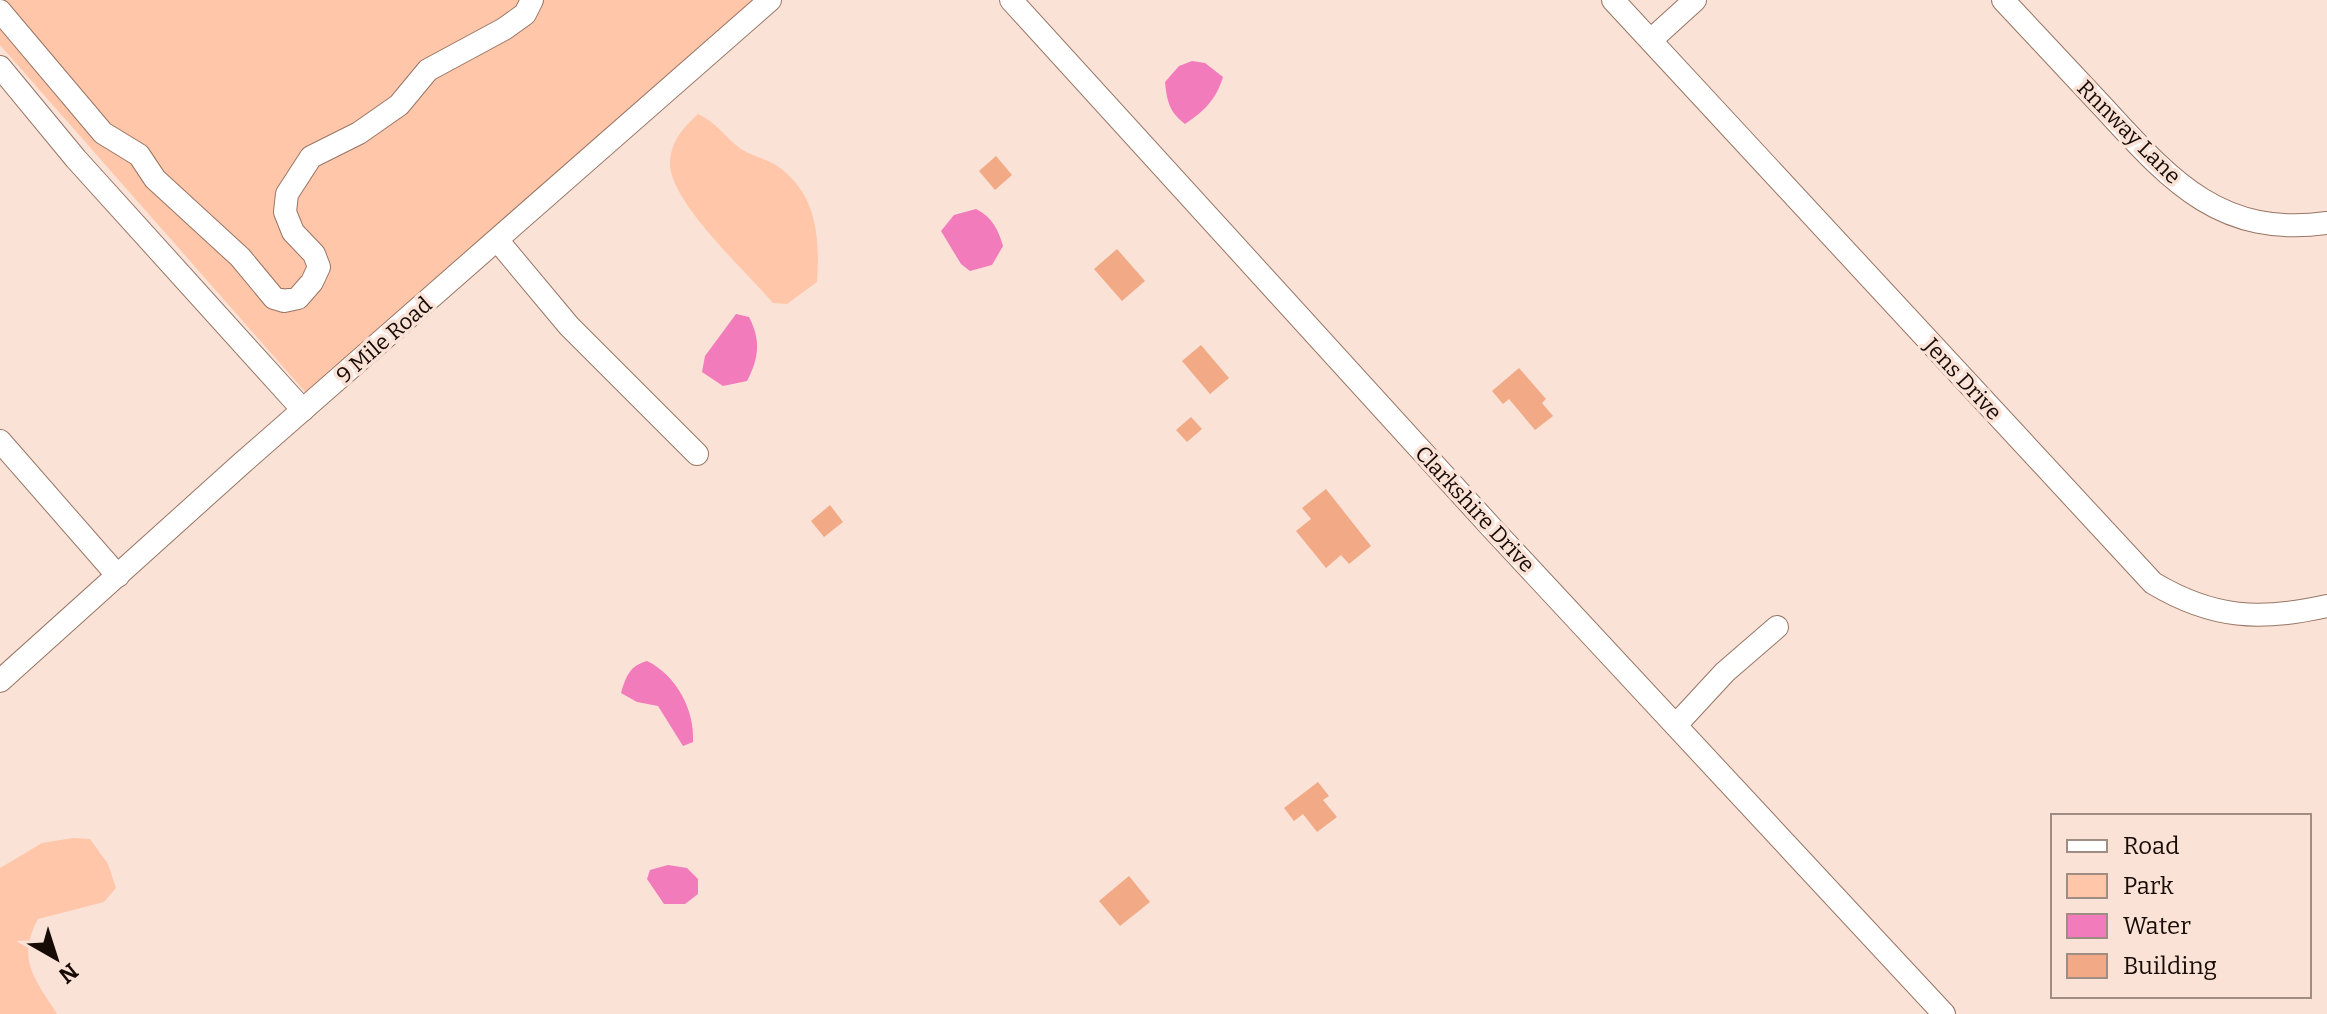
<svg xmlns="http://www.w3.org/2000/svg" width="2327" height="1014" font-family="Bitter,serif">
  <rect width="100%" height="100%" fill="#fae2d7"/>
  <!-- green -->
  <g fill="#ffc6a9">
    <path d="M0 0H754L307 394 0 45Z"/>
    <path d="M698 114C717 123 725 137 741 149 751 156 765 158 776 165 817 193 820 236 817 282L787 304 773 303C748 273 667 200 670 161 672 140 683 128 698 114Z"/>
    <path d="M73 838 90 839 108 864 116 888 104 902 38 919C16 959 35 979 57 1014H0V868L42 843Z"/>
  </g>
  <!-- water -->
  <g fill="#f27bbb">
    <path d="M1192 61 1205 63 1223 77C1216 100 1204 111 1185 124 1169 112 1167 101 1165 82L1179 66Z"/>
    <path d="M976 209C992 217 998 229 1003 246L992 265 970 271 961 264 941 231 954 215Z"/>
    <path d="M736 314 749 317C761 340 759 358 747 381L723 386 702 372 705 356Z"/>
    <path d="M647 661C676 675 695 710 693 742L683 746 658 706 637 702 621 693C626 677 629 666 647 661Z"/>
    <path d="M668 865 687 868 698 879V894L685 904H664L647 879 650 870Z"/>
  </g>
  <!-- building -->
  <g fill="#f1aa85">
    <path d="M996 156 1012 175 995 190 979 171Z"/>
    <path d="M1117 249 1145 281 1122 301 1094 269Z"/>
    <path d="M1201 345 1229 378 1210 394 1182 361Z"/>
    <path d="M1519 368 1546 399 1542 403 1553 416 1535 430 1509 399 1503 404 1492 391Z"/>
    <path d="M1191 417 1202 429 1187 442 1176 430Z"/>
    <path d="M1326 489 1371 546 1349 564 1341 555 1326 568 1296 531 1311 519 1302 508Z"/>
    <path d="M830 505 843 522 824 537 811 521Z"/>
    <path d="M1318 782 1329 796 1323 800 1337 817 1317 832 1303 814 1294 821 1284 808Z"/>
    <path d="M1129 876 1150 902 1120 926 1099 901Z"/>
  </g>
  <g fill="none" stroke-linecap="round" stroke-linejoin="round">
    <defs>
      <g id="minor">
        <path d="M1011 0 1491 527 1944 1014"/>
        <path d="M1613 0 2153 583C2213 619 2261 621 2327 606"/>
        <path d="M2003 0C2037 36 2070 72 2104 108 2170 180 2220 238 2327 223"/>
        <path d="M0 11 103 133 139 155 155 179 240 257 274 298 284 301 298 298 312 282 319 267 314 254 293 232 285 212 287 194 311 157 359 133 399 105 428 70 504 29 525 14 532 0"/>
        <path d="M1651 40 1695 0"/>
        <path d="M0 67 76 159 303 410"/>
        <path d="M498 241 569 326 697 454"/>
        <path d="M0 441 118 576"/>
        <path d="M0 681 241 464 770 0"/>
        <path d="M1676 725 1725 672 1777 627"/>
      </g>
    </defs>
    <!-- minor casing -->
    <use href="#minor" stroke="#987564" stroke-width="24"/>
    <!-- minor -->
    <use href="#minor" stroke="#fff" stroke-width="22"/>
  </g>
  <g text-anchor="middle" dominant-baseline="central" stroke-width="7" stroke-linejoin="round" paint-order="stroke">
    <!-- street labels -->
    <g font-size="22" fill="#170b05" stroke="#fae2d7">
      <text transform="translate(2129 132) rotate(45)">Rnnway Lane</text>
      <text transform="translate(384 340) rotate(-41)">9 Mile Road</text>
      <text transform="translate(1963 379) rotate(47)">Jens Drive</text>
      <text transform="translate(1475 509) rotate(47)">Clarkshire Drive</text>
    </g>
  </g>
  <!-- legend -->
  <rect x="2051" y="814" width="260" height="184" fill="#fae2d7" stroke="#9f8c83" stroke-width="2"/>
  <rect x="2067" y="840" width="40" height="12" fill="#ffffff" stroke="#9f8c83" stroke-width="2"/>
  <text x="2123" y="854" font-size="24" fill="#170b05">Road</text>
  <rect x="2067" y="874" width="40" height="24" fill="#ffc6a9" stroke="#9f8c83" stroke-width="2"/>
  <text x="2123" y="894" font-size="24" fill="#170b05">Park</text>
  <rect x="2067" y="914" width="40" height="24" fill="#f27bbb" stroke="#9f8c83" stroke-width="2"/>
  <text x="2123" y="934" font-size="24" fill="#170b05">Water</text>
  <rect x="2067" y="954" width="40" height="24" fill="#f1aa85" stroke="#9f8c83" stroke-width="2"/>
  <text x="2123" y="974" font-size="24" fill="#170b05">Building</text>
  <!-- north arrow -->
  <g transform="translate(56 958) rotate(141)" stroke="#fae2d7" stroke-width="6" paint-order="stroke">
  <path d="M0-6L14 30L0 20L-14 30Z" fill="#170b05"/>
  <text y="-12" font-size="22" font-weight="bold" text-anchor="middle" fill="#170b05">N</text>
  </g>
</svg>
